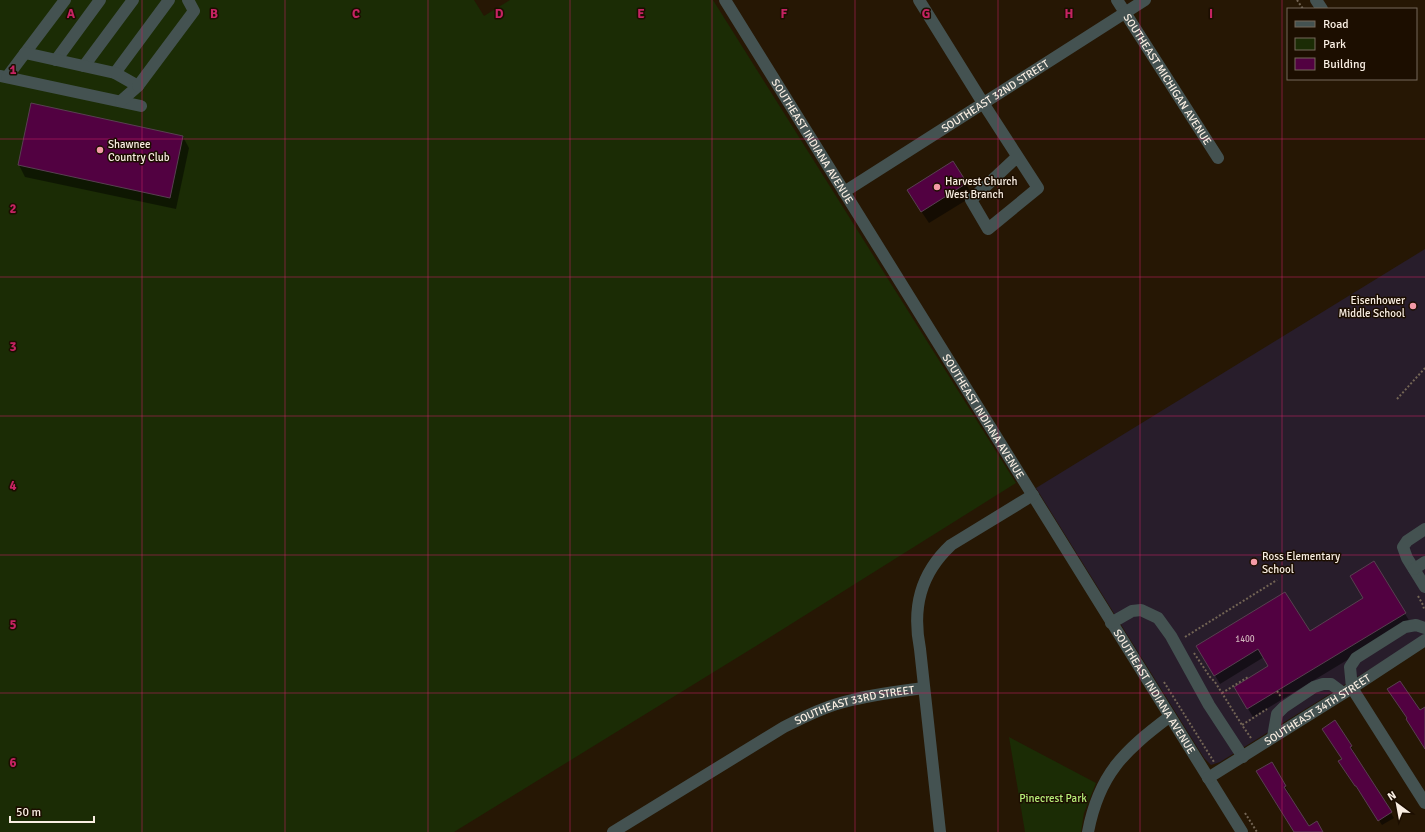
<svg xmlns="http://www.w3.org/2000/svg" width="1425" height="832" font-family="Signika,sans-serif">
  <rect width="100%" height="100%" fill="#261704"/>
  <!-- education -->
  <path fill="#281d2b" d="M1425 249V635L1220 762 1211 765 1204 758 1036 488Z"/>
  <!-- green -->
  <g fill="#1b2c05">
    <path d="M0 0H474L484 16 510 0H713L1016 483 756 646 454 832H0Z"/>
    <path d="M1009 737 1096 783 1084 813 1081 832H1025Z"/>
  </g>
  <!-- shadow -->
  <g fill="#0007">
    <path d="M183 137 189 148 176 209 25 177 19 165Z"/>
    <path d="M953 162 973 196 929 223 915 202Z"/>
    <path d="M1374 563 1410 622 1253 717 1235 687 1269 667 1264 657 1220 684 1203 655 1309 632 1364 598Z"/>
    <path d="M1326 735 1351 746 1354 752 1353 753 1394 818 1382 825 1360 790 1359 791 1343 767V759Z"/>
    <path d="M1272 763 1289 793 1288 794 1309 828 1322 832H1295Z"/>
  </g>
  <!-- building -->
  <g fill="#520141" stroke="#584050">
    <path d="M31 103 183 136 170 198 18 165Z"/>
    <path d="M953 161 967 183 921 212 907 190Z"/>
    <path d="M1374 561 1406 613 1247 709 1234 687 1268 666 1258 649 1214 676 1196 646 1285 592 1310 631 1363 598 1350 576Z"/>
    <path d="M1400 681 1420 710 1425 707V749L1406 719 1407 718 1387 689Z"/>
    <path d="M1335 720 1352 746 1350 747 1392 812 1378 821 1356 786H1355L1338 761 1342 759 1322 729Z"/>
    <path d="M1272 762 1286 786 1284 787 1309 826 1317 821 1323 832H1294L1256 771Z"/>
  </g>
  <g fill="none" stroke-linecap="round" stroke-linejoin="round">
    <!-- path -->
    <g stroke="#736555" stroke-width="2" stroke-dasharray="2 2" stroke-linecap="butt">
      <path d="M1297 0 1303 9"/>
      <path d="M1397 399 1425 368"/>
      <path d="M1418 596 1423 605 1424 609"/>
      <path d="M1185 637 1277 580"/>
      <path d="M1194 653 1210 677 1215 682 1242 725"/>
      <path d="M1164 682 1214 762"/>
      <path d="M1277 691 1281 697"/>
      <path d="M1222 693 1248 677"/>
      <path d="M1251 738 1242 725 1267 709"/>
      <path d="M1245 813 1257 832"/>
    </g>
    <!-- minor -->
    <g stroke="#445251" stroke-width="12">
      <path id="s1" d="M725 0 1242 832"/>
      <path d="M919 0 983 103 1038 188 988 229 971 200 1017 157"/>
      <path id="s2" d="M1117 0 1218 158"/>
      <path d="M1316 0 1322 9"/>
      <path d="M25 53 65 0"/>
      <path d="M56 60 100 0"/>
      <path d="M84 66 133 0"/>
      <path d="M115 73 169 0"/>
      <path d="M1 76 141 106"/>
      <path d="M7 77 25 53 115 73 138 86 121 101"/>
      <path d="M138 86 194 11 188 0"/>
      <path id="s3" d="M844 192 1145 0"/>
      <path d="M1425 529 1407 541 1403 547 1407 558 1425 587"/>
      <path d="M1414 569 1425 562"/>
      <path d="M1111 623 1132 611 1141 610 1158 618 1171 636 1209 705 1243 757"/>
      <path d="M1425 628 1416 625 1405 627 1356 658 1350 667 1352 688 1425 803"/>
      <path d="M1273 737 1277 714 1284 707 1314 687 1323 684H1331L1343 693"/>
      <path id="s4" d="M1208 778 1352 688 1425 640"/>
      <path id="s5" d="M613 832 784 727C806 716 828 705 852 700 876 694 900 691 924 688"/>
      <path d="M940 832 920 649C912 608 920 574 951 545L1033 495"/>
      <path d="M1088 832C1099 774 1124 751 1169 717"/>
    </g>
  </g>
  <!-- grid -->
  <path fill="none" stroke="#c52362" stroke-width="1" stroke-opacity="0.55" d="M142 0V832M285 0V832M428 0V832M570 0V832M712 0V832M855 0V832M998 0V832M1140 0V832M1282 0V832M0 139H1425M0 277H1425M0 416H1425M0 555H1425M0 693H1425"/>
  <!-- markers -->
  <g fill="#f49aa6" stroke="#1c0e00" stroke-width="1.5">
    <circle cx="100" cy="150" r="4"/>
    <circle cx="937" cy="187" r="4"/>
    <circle cx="1413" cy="306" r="4"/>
    <circle cx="1254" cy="562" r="4"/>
  </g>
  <g text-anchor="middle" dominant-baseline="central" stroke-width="3" stroke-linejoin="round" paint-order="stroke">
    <!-- number labels -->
    <g font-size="9" fill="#cfb3ba">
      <text x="1245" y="639">1400</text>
    </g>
    <!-- street labels -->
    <g font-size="11" fill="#f9eee2" stroke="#1c0e00">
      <text stroke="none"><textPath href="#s2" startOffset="94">SOUTHEAST MICHIGAN AVENUE</textPath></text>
      <text stroke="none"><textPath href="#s3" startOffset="179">SOUTHEAST 32ND STREET</textPath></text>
      <text stroke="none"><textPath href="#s1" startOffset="166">SOUTHEAST INDIANA AVENUE</textPath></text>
      <text stroke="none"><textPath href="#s1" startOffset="490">SOUTHEAST INDIANA AVENUE</textPath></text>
      <text stroke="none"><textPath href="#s1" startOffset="814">SOUTHEAST INDIANA AVENUE</textPath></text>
      <text stroke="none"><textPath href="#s5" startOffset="275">SOUTHEAST 33RD STREET</textPath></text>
      <text stroke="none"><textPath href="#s4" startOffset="129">SOUTHEAST 34TH STREET</textPath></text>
    </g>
    <!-- poi labels -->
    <g font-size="11" fill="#f9eee2" stroke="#1c0e00" text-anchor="start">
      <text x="108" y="144">Shawnee<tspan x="108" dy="13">Country Club</tspan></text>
      <text x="945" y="181">Harvest Church<tspan x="945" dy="13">West Branch</tspan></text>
      <text x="1405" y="300" text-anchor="end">Eisenhower<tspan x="1405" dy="13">Middle School</tspan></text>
      <text x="1262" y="556">Ross Elementary<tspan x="1262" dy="13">School</tspan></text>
    </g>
    <!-- park labels -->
    <g font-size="11" fill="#b7ef79" stroke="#1c0e00">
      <text x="1053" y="798">Pinecrest Park</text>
    </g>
  </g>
  <g font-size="13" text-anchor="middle" font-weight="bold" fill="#c52362" stroke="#1c0e00" stroke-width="3" stroke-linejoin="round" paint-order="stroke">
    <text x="71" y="18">A</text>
    <text x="214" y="18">B</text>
    <text x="356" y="18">C</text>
    <text x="499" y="18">D</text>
    <text x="641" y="18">E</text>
    <text x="784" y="18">F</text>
    <text x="926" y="18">G</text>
    <text x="1069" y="18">H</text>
    <text x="1211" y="18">I</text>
    <text x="13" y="74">1</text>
    <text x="13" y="213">2</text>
    <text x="13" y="351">3</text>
    <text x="13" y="490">4</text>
    <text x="13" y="629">5</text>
    <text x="13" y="767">6</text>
  </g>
  <!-- legend -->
  <rect x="1287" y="8" width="130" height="72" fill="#1c0e00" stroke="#74685a"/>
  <rect x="1295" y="21" width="20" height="6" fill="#445251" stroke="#74685a"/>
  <text x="1323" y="28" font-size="12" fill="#f9eee2">Road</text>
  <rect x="1295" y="38" width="20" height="12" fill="#1b2c05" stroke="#74685a"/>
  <text x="1323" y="48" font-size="12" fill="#f9eee2">Park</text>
  <rect x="1295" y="58" width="20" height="12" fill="#520141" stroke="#74685a"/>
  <text x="1323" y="68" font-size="12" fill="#f9eee2">Building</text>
  <!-- north arrow -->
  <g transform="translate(1397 804) rotate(328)" stroke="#1c0e00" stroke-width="3" paint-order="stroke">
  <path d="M0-3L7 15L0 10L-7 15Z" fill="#f9eee2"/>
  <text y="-6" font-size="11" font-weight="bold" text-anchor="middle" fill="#f9eee2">N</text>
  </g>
  <!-- scale -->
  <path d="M10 816v6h84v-6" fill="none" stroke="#f9eee2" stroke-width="2"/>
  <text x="16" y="816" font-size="12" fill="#f9eee2" stroke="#1c0e00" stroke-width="3" paint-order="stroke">50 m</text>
</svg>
